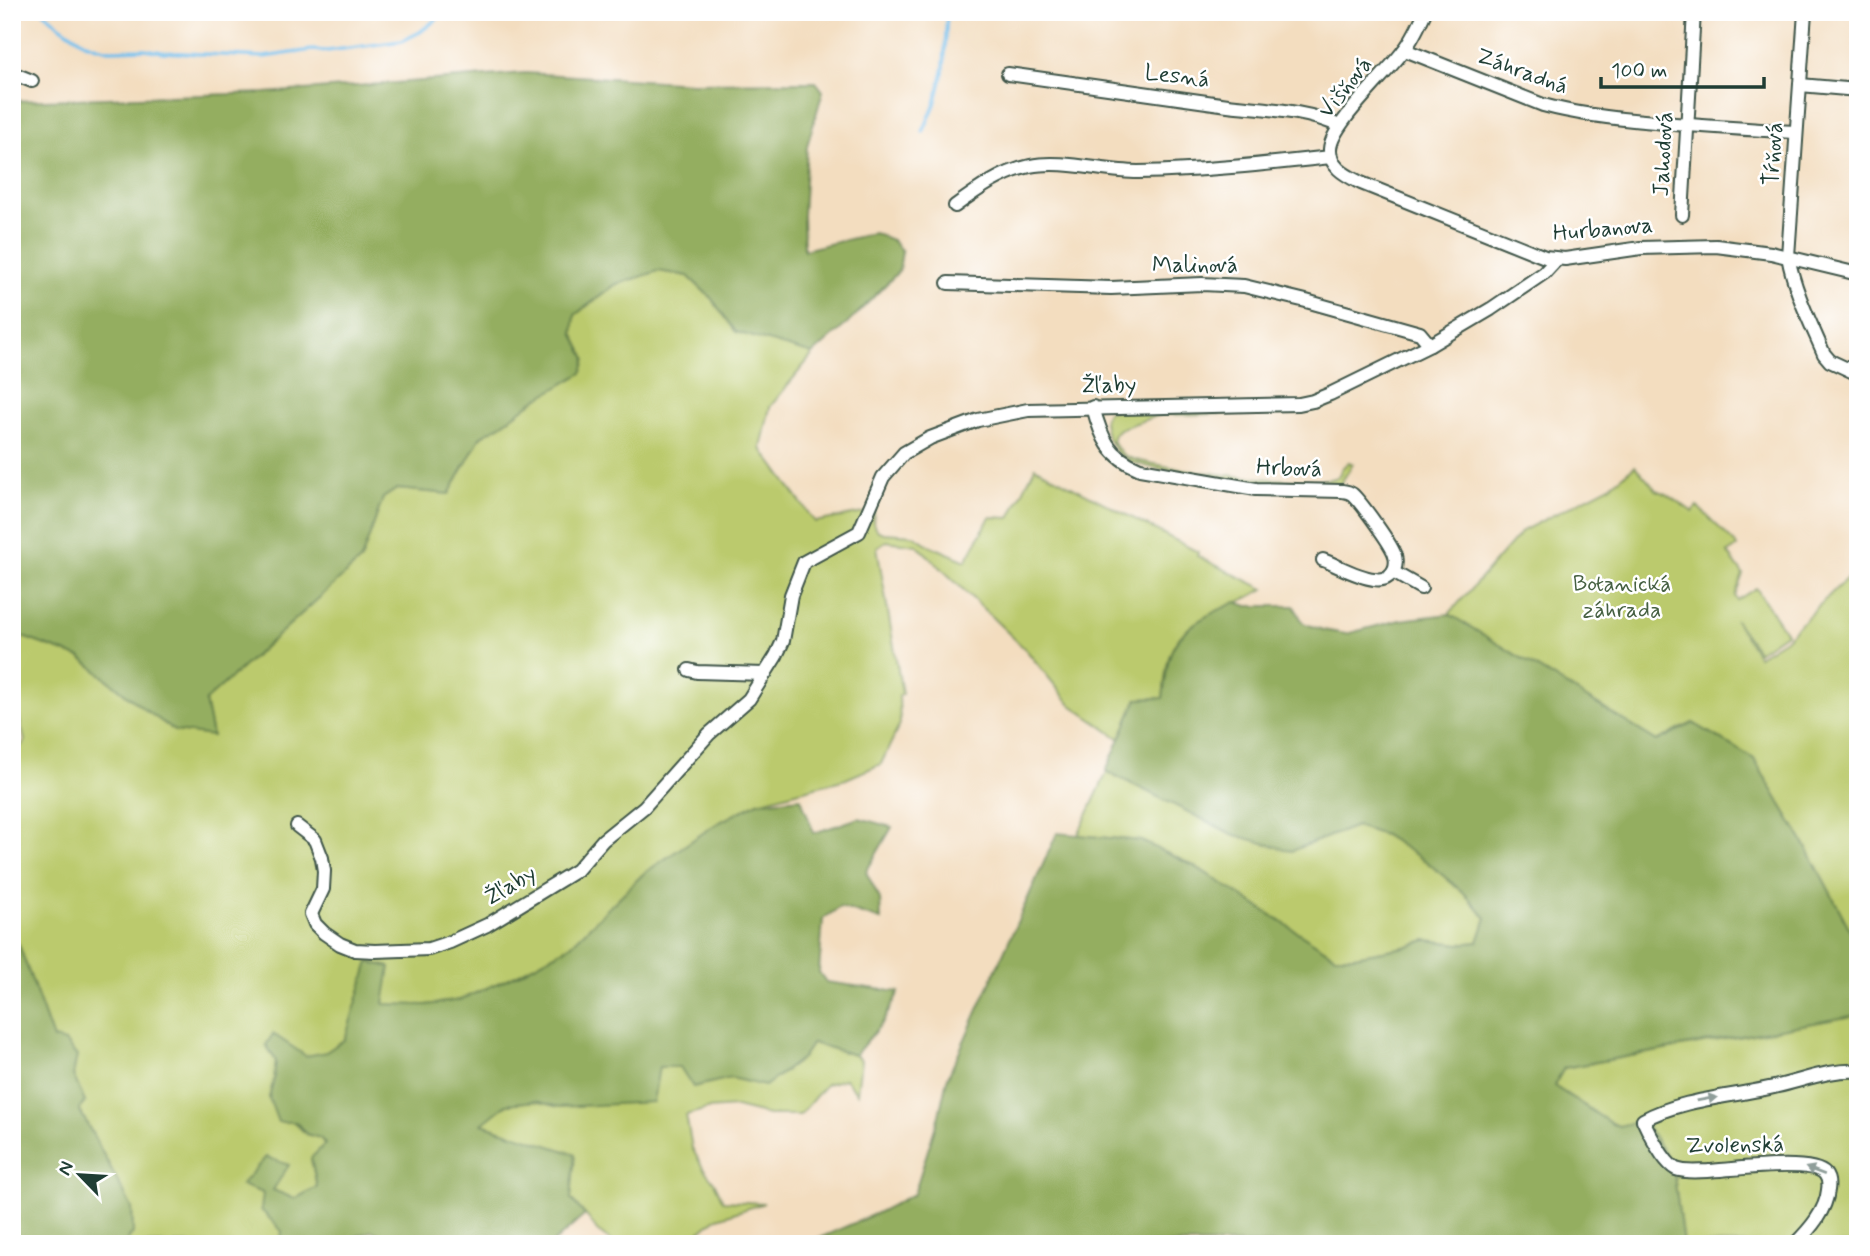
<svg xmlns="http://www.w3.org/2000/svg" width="1870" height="1256" font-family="Mynerve,sans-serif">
  <rect width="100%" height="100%" fill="#fff"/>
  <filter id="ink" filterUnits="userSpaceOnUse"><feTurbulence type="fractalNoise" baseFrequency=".0143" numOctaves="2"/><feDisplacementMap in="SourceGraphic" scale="14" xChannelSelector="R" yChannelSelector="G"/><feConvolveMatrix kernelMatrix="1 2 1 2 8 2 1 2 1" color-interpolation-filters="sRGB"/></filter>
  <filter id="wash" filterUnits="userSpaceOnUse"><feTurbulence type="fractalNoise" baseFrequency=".00686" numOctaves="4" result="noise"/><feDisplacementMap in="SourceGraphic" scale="28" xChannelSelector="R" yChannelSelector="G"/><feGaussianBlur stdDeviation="1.57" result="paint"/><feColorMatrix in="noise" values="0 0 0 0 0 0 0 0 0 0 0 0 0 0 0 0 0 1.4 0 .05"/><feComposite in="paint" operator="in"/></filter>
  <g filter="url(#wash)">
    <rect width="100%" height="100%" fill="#f3ddbf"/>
    <!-- green -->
    <g fill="#bbca6d" stroke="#6d8450" stroke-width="2">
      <path d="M658 271 688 276 712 299 736 332 813 354 770 407 761 448 815 522 874 511 873 523 878 531 884 533 913 535 929 545 966 561 990 517 1010 518 1035 467 1198 552 1197 556 1264 589C1232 609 1184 615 1170 654 1165 667 1165 684 1163 698L1137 699 1120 739 1071 705 1027 651 917 545 886 541 877 547 902 694 899 696 900 724 881 764 846 779 758 802 716 824 643 874 570 946 518 974 460 1000 426 1005 312 1075 266 1045 276 1061 274 1079 269 1098 306 1134 320 1138 325 1144 311 1159 317 1187 295 1199 273 1190 242 1185 263 1193 283 1231 280 1244H124L133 1233 132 1208 79 1109 85 1102 73 1075 53 1039 19 945 12 935V767L17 751 25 741 12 689V633L81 658 144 709 175 731 212 735 205 701 361 560 383 498 397 489 449 494 481 436 501 425 532 402 586 359 573 333 575 315 615 285Z"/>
      <path d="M1109 411H1300L1277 413 1159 415 1119 429 1114 434 1112 441C1117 447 1120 454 1127 457 1156 469 1310 488 1338 477L1342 468 1349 462 1353 464 1339 486 1336 488 1240 485 1207 474 1197 475 1154 468 1130 462 1117 453 1107 437 1104 422 1105 416Z"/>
      <path d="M1635 466 1656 490 1668 495 1693 512 1697 506 1735 543 1737 547 1728 553 1743 574 1735 596 1737 600 1756 588 1786 633 1758 652 1735 620 1758 656 1785 639 1851 574 1858 570V945L1809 852 1754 759 1693 723 1657 741 1449 614 1522 531 1610 486Z"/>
      <path d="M1107 772 1154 794 1291 851 1356 826 1384 835 1427 862 1465 894 1486 918 1478 942 1459 944 1426 940 1405 947 1355 956H1335L1196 867 1141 841 1078 835Z"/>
      <path d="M1858 1015V1244H1683L1673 1167 1630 1125 1619 1126 1604 1120 1590 1109 1554 1086 1564 1068Z"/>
      <path d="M812 1043 855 1055 861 1060 857 1093 845 1079 826 1084 800 1115H768L736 1107 707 1109 686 1115 692 1148 703 1168 714 1182 723 1201 764 1203 715 1219 685 1244H615L597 1231 589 1219 571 1199 481 1123 507 1104 535 1101 559 1107 659 1067 680 1066 693 1086 731 1078 765 1086 802 1058Z"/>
    </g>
    <!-- forest -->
    <g fill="#94ae60" stroke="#5a764a" stroke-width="2">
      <path d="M525 73 692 83 816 82 823 91 807 146 803 215 804 250 874 233 892 240 902 251 899 271 850 321 813 354 736 332 712 299 688 276 658 271 615 285 575 315 573 333 586 359 582 373 532 402 501 425 481 436 449 494 397 489 383 498 361 560 205 701 212 736 175 731 144 709 81 658 12 633V101L265 93Z"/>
      <path d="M1236 602 1248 606H1294L1303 623 1323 630 1346 634 1400 620 1449 614 1657 741 1693 723 1754 759 1809 852 1858 945V1015L1564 1068 1554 1086 1612 1124 1619 1126 1643 1120 1673 1167 1683 1244H1512L1506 1242 1502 1244H806L877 1213 914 1194 939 1115 947 1079 1057 833 1141 841 1196 867 1335 956H1355L1405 947 1426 940 1459 944 1478 942 1486 918 1465 894 1427 862 1384 835 1356 826 1291 851 1232 834 1106 771 1137 699 1163 698C1165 684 1166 668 1170 655 1180 626 1211 613 1236 602Z"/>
      <path d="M801 798 814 833 859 818 892 827 866 872 880 899 881 920 840 907 823 919 819 972 826 982 899 992 883 1022 855 1055 812 1043 802 1058 765 1086 731 1078 693 1087 680 1067H659L653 1102 559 1107 535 1101 507 1104 482 1124 575 1154 571 1199 585 1215 552 1244H437L430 1236 405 1244 372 1231 335 1244H280L282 1231 261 1210 263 1193 241 1185 266 1157 289 1165 273 1190 295 1199 317 1187 311 1158 325 1144 320 1138 306 1134 296 1122H278L269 1098 274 1079 276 1061 266 1045 273 1034 306 1056 326 1052 345 1039 369 962 390 967 384 1004 426 1005 460 1000 518 974 570 946 643 874 716 824 758 802Z"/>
      <path d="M12 935 19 945 53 1039 65 1042 77 1056 73 1075 85 1102 79 1109 132 1208 133 1233 124 1244H12Z"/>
    </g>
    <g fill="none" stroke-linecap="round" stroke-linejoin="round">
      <!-- stream -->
      <g stroke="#71beeb" stroke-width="3.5">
        <path d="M44 12 60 26 83 42 97 47 109 50 145 49 162 52 264 57 312 50 327 51 402 41 420 32 446 12"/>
        <path d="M740 12H756"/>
        <path d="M923 132 935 104 944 68 947 12"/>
      </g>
    </g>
  </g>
  <g filter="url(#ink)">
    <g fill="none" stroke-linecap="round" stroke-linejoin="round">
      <defs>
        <g id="minor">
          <path d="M1425 12C1419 25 1413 39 1404 50 1388 73 1331 124 1330 149 1329 168 1348 176 1361 183L1545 257 1565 259 1641 248 1716 246 1771 253 1858 274"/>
          <path d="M1805 12 1788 256C1794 290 1810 322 1824 354L1830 361 1858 374"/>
          <path d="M1405 50 1543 105C1580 115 1617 119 1655 122 1702 127 1749 129 1796 132"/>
          <path d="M12 73 32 81"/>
          <path d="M1008 74C1082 85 1155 95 1228 105 1263 109 1308 110 1339 126"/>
          <path d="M1800 85 1858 90"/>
          <path d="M955 206C978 189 1002 172 1030 166 1062 159 1104 172 1138 172 1202 171 1267 164 1331 157"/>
          <path d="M1682 215 1694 12"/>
          <path d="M948 283 1111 288 1202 284 1244 286 1306 301 1420 333 1430 345"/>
          <path d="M1093 407C1101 437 1109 457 1140 469L1256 489 1342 491C1347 492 1347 491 1352 494 1360 501 1393 546 1395 556 1397 564 1395 571 1389 576 1384 580 1379 580 1374 579 1357 577 1339 566 1323 560"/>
          <path d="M1393 572 1421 588"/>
          <path d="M689 670 697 672 765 674"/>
          <path d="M297 826 315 840 322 858 324 871 323 889 311 914 315 924 324 933 340 944 355 950 375 951 429 949 450 942 487 925 577 870 603 840 644 807 709 734 749 699 776 656 783 641 791 595 804 562 859 532 883 477 904 453 930 438 978 420 1028 410 1299 404 1313 401 1330 394 1430 345 1491 309 1544 273 1557 259"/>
          <path d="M1795 1244C1810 1229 1826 1211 1828 1190 1829 1184 1829 1179 1825 1174 1812 1158 1730 1170 1708 1171 1698 1171 1686 1173 1676 1169 1664 1163 1649 1133 1643 1120 1684 1098 1733 1097 1778 1086 1804 1080 1831 1069 1858 1071"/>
        </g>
      </defs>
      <!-- minor casing -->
      <use href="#minor" stroke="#3f5549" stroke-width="16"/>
      <!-- minor -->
      <use href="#minor" stroke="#fff" stroke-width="12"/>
    </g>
    <!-- one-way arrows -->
    <defs><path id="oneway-solid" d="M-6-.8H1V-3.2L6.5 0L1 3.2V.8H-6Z" transform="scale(1.75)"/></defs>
    <g fill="#8f9e9a">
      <use href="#oneway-solid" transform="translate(1707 1099) rotate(-10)"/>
      <use href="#oneway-solid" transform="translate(1815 1171) rotate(-159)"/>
    </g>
  </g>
  <g text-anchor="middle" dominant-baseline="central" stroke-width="5" stroke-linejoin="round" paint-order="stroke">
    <!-- street labels -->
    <g font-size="23" fill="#1f3d34" stroke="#fff">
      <text transform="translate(1522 72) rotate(20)">Záhradná</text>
      <text transform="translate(1177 77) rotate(7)">Lesná</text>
      <text transform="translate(1346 88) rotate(-51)">Višňová</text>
      <text transform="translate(1664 154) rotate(-87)">Jahodová</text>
      <text transform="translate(1774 154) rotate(-86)">Tŕňová</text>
      <text transform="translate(1603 230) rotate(-5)">Hurbanova</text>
      <text x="1195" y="266">Malinová</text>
      <text transform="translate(1109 386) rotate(-1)">Žľaby</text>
      <text transform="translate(1289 469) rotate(2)">Hrbová</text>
      <text transform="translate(511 886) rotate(-31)">Žľaby</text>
      <text transform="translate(1735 1146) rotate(-1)">Zvolenská</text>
    </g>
    <!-- park labels -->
    <g font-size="23" fill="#466042" stroke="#fff">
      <text x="1622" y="585">Botanická<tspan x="1622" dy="26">záhrada</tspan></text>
    </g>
  </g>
  <!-- margin -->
  <rect width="1870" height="1256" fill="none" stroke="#fff" stroke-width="42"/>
  <!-- north arrow -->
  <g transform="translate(80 1175) rotate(295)" stroke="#ffffff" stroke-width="5" paint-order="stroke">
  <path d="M0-5L12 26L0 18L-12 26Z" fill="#1f3d34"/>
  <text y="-10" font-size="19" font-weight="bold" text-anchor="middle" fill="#1f3d34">N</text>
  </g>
  <!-- scale -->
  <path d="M1601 77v10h163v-10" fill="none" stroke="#1f3d34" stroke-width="3.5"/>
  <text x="1611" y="77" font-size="21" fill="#1f3d34" stroke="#ffffff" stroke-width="5" paint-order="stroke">100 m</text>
</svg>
